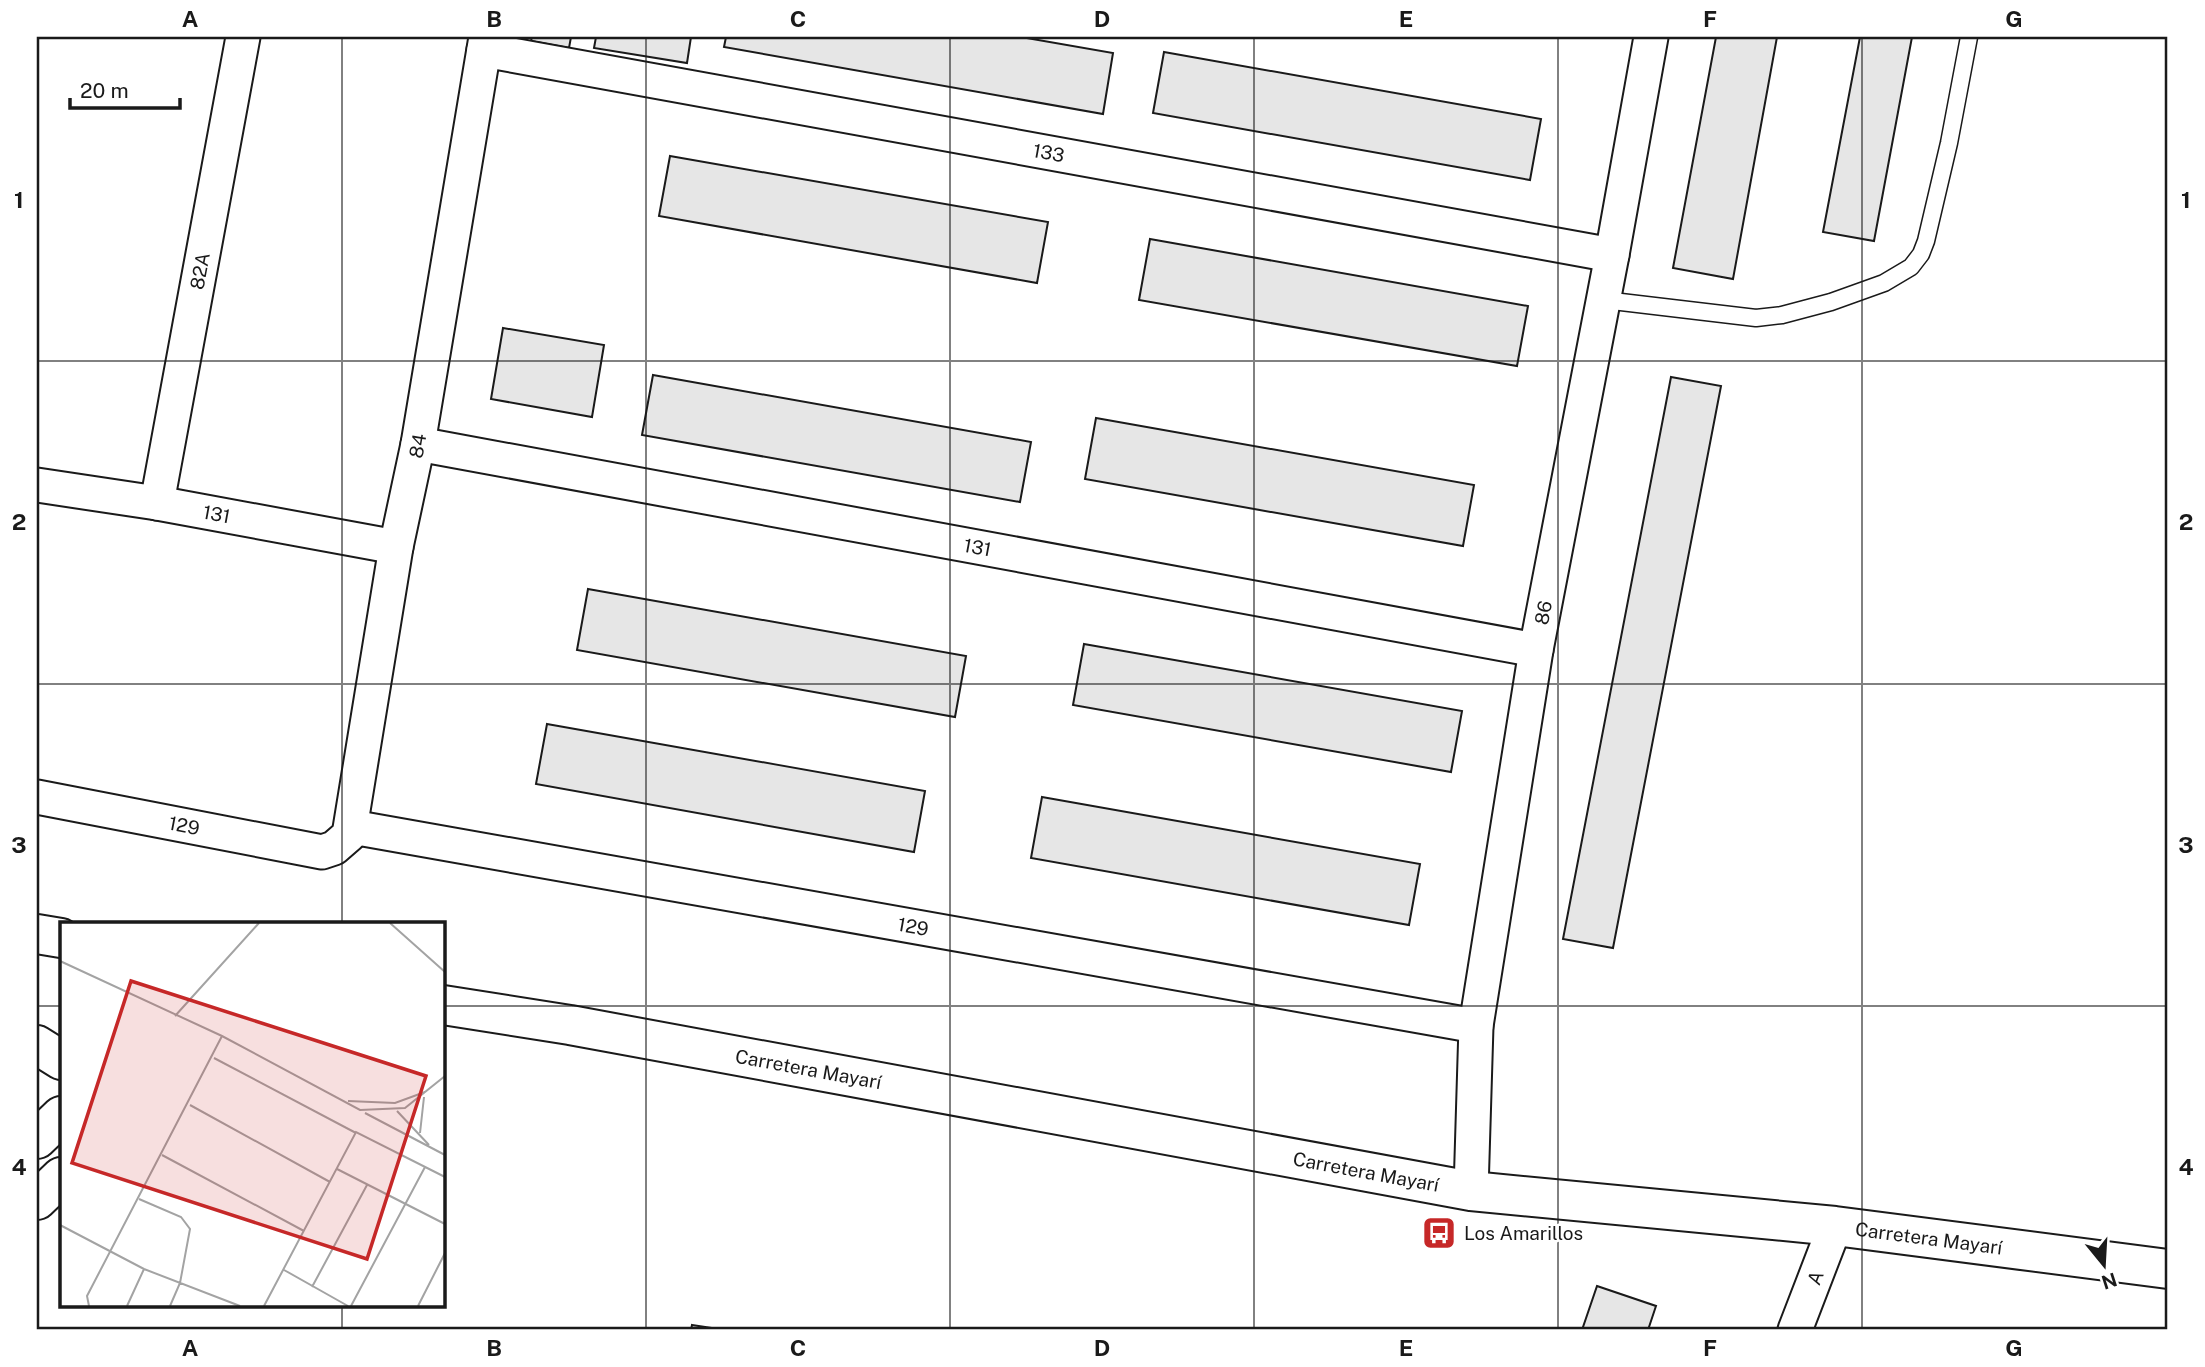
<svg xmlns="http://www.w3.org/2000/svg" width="2205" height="1367" font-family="'Public Sans',sans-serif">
  <rect width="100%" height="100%" fill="#fff"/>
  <!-- building -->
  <g fill="#e6e6e6" stroke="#1a1a1a" stroke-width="2">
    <path d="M532 37H571L569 48 531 41Z"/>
    <path d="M596 37H691L687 63 594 48Z"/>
    <path d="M726 37H1021L1113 53 1103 114 724 47Z"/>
    <path d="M1716 37H1777L1733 279 1673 268Z"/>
    <path d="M1860 37H1912L1874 241 1823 232Z"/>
    <path d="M1164 52 1541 119 1530 180 1153 113Z"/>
    <path d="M670 156 1048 222 1037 283 659 216Z"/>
    <path d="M1150 239 1528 306 1517 366 1139 300Z"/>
    <path d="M503 328 604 345 592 417 491 399Z"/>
    <path d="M653 375 1031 442 1020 502 642 435Z"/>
    <path d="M1671 377 1721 386 1613 948 1563 939Z"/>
    <path d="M1096 418 1474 485 1463 546 1085 479Z"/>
    <path d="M588 589 966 656 955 717 577 650Z"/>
    <path d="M1084 644 1462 711 1451 772 1073 705Z"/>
    <path d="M547 724 925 791 914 852 536 784Z"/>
    <path d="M1042 797 1420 864 1409 925 1031 858Z"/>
    <path d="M1597 1286 1656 1306 1648 1330H1582Z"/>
    <path d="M692 1325 725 1330H691Z"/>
  </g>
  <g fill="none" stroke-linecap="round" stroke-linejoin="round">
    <defs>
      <path id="service" d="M1604 300 1756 318 1782 315 1831 302 1884 283 1911 267 1921 254 1926 241 1949 143 1969 37"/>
      <g id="minor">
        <path id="s1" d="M484 50 1612 255"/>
        <path id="s2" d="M418 444 1536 650"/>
        <path id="s3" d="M37 485 157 503 396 547"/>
        <path id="s4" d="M157 503 243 37"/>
        <path id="s5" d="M37 797 322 852 334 848 349 835 396 547 418 444 486 37"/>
        <path id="s6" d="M352 827 1476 1026"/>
        <path id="s7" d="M1471 1191 1476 1026 1536 650 1612 255 1651 37"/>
        <path id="s8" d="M1795 1330 1835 1226"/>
      </g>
      <g id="primary">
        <path d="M37 934 61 938"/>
        <path id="s9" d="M443 1005 570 1025 1471 1191 1835 1226 2168 1269"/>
        <path d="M37 1045 61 1060"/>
        <path d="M37 1139 61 1116"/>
        <path d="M37 1200 61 1177"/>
      </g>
    </defs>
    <!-- service casing -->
    <use href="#service" stroke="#1a1a1a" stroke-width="19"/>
    <!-- minor casing -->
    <use href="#minor" stroke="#1a1a1a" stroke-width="37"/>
    <!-- primary casing -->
    <use href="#primary" stroke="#1a1a1a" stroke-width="42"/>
    <!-- service -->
    <use href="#service" stroke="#fff" stroke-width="16"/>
    <!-- minor -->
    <use href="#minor" stroke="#fff" stroke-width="33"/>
    <!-- primary -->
    <use href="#primary" stroke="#fff" stroke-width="38"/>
  </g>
  <!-- grid -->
  <path fill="none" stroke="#1a1a1a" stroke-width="2" stroke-opacity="0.55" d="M342 37V924M646 37V1330M950 37V1330M1254 37V1330M1558 37V1330M1862 37V1330M37 361H2168M37 684H2168M37 1006H61M443 1006H2168M342 1306V1330"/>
  <!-- icons -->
  <defs>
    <symbol id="bus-square" viewBox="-11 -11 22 22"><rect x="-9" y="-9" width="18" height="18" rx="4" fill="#c62828" stroke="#fff"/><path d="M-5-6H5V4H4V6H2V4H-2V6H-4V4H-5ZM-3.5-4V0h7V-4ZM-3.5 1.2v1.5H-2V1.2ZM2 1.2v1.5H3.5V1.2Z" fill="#fff"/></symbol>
  </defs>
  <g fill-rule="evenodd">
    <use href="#bus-square" x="1420" y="1214" width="38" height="38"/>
  </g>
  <g text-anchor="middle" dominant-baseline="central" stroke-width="5" stroke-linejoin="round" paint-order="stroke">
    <!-- street labels -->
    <g font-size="19" fill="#1a1a1a" stroke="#fff">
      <text stroke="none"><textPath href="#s1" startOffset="574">133</textPath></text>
      <text stroke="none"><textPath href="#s4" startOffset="236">82A</textPath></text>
      <text stroke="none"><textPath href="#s5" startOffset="718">84</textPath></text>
      <text stroke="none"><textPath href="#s3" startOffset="182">131</textPath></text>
      <text stroke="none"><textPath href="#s2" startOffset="569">131</textPath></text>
      <text stroke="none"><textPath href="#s7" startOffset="584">86</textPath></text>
      <text stroke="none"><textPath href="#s5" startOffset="150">129</textPath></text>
      <text stroke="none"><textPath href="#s6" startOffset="570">129</textPath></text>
      <text stroke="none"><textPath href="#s9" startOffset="371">Carretera Mayarí</textPath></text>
      <text stroke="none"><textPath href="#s9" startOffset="938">Carretera Mayarí</textPath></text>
      <text stroke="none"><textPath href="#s9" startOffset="1505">Carretera Mayarí</textPath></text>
      <text stroke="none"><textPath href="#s8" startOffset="56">A</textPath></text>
    </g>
    <!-- poi labels -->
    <g font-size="19" fill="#1a1a1a" stroke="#fff" text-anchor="start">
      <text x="1464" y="1233">Los Amarillos</text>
    </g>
  </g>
  <!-- overview -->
  <g transform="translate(60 922)">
    <rect width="385" height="385" fill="#fff"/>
    <path fill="none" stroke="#a3a3a3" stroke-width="2" d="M330 1 385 50M0 39 162 114 300 188 345 186 385 154M115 94 199 1M154 136 296 211M288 179 335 181 365 170M130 183 270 260M337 189 369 223M305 191 385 233M360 211 364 175M102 233 244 309M277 247 385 302M79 277 121 295 130 307 120 361 110 384M0 303 84 347 180 384M224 348 288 384M252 365 307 263M29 384 27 374 162 114M67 384 84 347M204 384 296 210 385 255M291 384 365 245M358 384 385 331"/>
    <path fill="#c62828" fill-opacity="0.15" stroke="#c62828" stroke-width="3.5" d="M71 59 366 154 307 337 12 241Z"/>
    <rect width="385" height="385" fill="none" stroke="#1a1a1a" stroke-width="3.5"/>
  </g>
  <!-- border -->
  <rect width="2205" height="1367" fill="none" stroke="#ffffff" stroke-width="77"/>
  <!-- north arrow -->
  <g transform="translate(2104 1265) rotate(162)" stroke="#ffffff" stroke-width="5" paint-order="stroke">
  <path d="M0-5L12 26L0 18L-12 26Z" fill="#1a1a1a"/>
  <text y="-10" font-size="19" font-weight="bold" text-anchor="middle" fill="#1a1a1a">N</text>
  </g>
  <!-- scale -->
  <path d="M70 98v10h110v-10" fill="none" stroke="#1a1a1a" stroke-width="3.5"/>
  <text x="80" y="98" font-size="21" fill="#1a1a1a" stroke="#ffffff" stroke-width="5" paint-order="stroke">20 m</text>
  <rect x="38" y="38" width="2128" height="1290" fill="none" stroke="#1a1a1a" stroke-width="2.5"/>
  <g font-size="23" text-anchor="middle" font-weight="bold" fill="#1a1a1a">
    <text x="190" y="27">A</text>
    <text x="494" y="27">B</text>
    <text x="798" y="27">C</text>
    <text x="1102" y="27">D</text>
    <text x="1406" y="27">E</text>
    <text x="1710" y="27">F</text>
    <text x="2014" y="27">G</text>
    <text x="19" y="208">1</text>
    <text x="2186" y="208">1</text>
    <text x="19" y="530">2</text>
    <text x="2186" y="530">2</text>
    <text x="19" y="853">3</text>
    <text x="2186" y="853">3</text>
    <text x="19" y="1175">4</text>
    <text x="2186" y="1175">4</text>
    <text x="190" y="1356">A</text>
    <text x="494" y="1356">B</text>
    <text x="798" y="1356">C</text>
    <text x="1102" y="1356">D</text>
    <text x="1406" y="1356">E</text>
    <text x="1710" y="1356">F</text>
    <text x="2014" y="1356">G</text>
  </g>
</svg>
